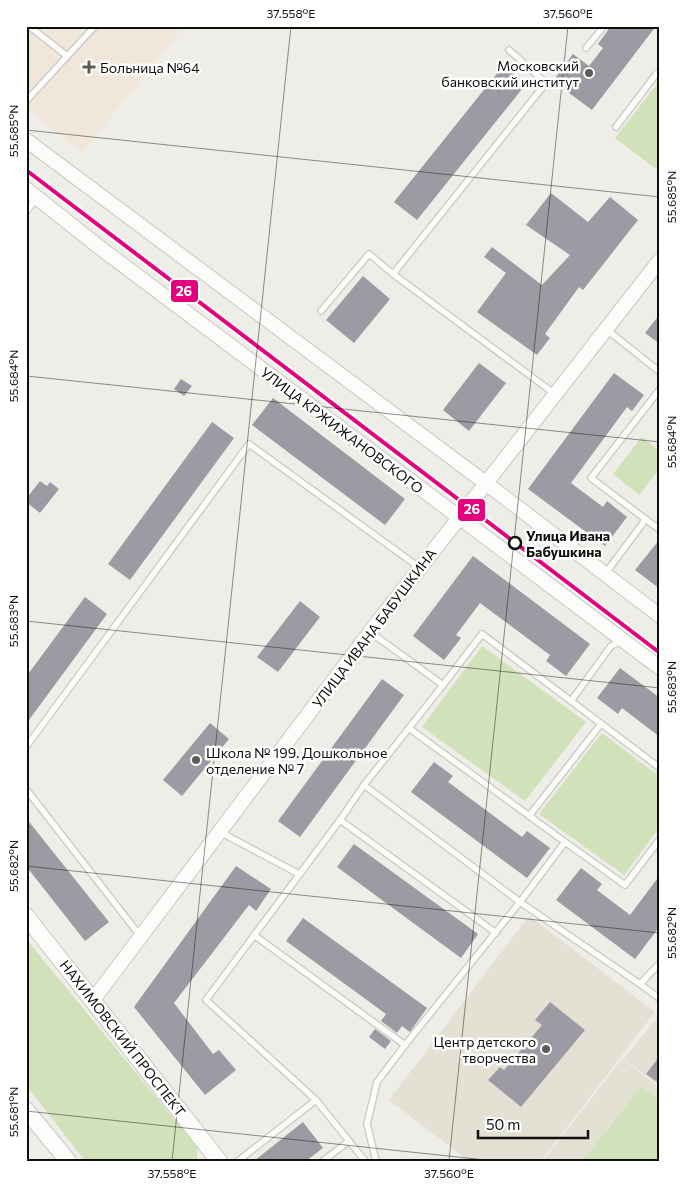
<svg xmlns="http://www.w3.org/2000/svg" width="686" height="1187" font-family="Commissioner,sans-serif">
  <rect width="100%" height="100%" fill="#eeede7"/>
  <!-- built -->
  <g fill="#e3e0d4">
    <path d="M529 916 655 1012 541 1161H469L389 1100Z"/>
    <path d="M660 1014V1086L624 1059Z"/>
    <path d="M622 1059 660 1088V1161H543Z"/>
  </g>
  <!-- medical -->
  <path fill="#f1e6da" d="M26 26H184L82 152 26 108Z"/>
  <!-- green -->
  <g fill="#d1e1b9">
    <path d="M658 83 660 84V172L615 138Z"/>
    <path d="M642 437 660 451V468L639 495 613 474Z"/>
    <path d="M482 646 586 722 525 801 422 727Z"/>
    <path d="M602 733 660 777V827L624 875 539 814Z"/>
    <path d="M26 939 197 1147V1161H85L26 1085Z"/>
    <path d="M641 1087 660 1101V1161H583Z"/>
  </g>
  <!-- building -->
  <g fill="#9e9aa4">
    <path d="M611 26H656L592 110 553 81 573 54 589 66 603 48 598 44Z"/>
    <path d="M503 66 526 84 417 220 394 202Z"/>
    <path d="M551 193 588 222 610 197 638 220 583 290 579 287 545 334 550 338 537 355 477 312 506 273 484 257 492 247 542 285 570 255 526 225Z"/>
    <path d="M363 276 390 299 354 343 326 320Z"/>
    <path d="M660 314V344L645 333Z"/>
    <path d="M479 363 506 383 469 431 443 410Z"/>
    <path d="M614 373 644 395 632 411 627 407 571 483 603 507 607 501 627 517 605 546 528 489Z"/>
    <path d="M181 379 192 386 184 396 174 389Z"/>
    <path d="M273 398 405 499 385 525 252 425Z"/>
    <path d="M212 422 234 438 130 580 108 564Z"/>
    <path d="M40 481 47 486 50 482 59 489 40 513 26 502V499Z"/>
    <path d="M660 539V589L635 570Z"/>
    <path d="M473 556 590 644 566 676 546 661 550 655 480 603 456 635 461 638 444 660 413 636Z"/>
    <path d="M85 597 107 614 26 724V677Z"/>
    <path d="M300 601 320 617 278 672 257 657Z"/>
    <path d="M620 668 660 698V737L622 708 618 714 597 698Z"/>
    <path d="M382 679 404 695 300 837 278 821Z"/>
    <path d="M210 723 229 739 182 796 163 780Z"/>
    <path d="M434 762 453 776 448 782 522 837 527 831 550 848 527 878 411 792Z"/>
    <path d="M26 818 109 922 85 941 26 866Z"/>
    <path d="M354 844 478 934 461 958 337 867Z"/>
    <path d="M236 866 271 889 256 911 249 905 174 1003 213 1054 219 1050 236 1070 205 1095 134 1007Z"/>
    <path d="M581 868 602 884 597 890 630 915 660 875V926L635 959 556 900Z"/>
    <path d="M303 918 427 1008 410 1032 402 1026 397 1033 381 1021 386 1014 286 941Z"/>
    <path d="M550 1002 585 1030 521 1107 488 1080 500 1067 504 1070 542 1025 535 1020Z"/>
    <path d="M375 1029 391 1041 385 1049 369 1037Z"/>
    <path d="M660 1056V1084L646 1074Z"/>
    <path d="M303 1122 323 1148 306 1161H254Z"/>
  </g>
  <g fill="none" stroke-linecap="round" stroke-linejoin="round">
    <defs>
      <g id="service">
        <path d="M29 26 67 56"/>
        <path d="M586 48 604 26"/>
        <path d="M509 50 546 83 393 274 555 394"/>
        <path d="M26 101 95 26"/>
        <path d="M616 127 657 73"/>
        <path d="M26 212 37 197"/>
        <path d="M321 311 369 254 393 274"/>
        <path d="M607 330 660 372"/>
        <path d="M660 389 591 478 660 530"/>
        <path d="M605 574 646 519"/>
        <path d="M443 685 482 634 571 701 611 646 621 641"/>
        <path d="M571 701 660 768"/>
        <path d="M410 729 565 842"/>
        <path d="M26 747 249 444 420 568"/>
        <path d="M364 785 520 902 405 1045"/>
        <path d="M26 789 141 937"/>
        <path d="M529 816 601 724"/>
        <path d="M340 820 496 933"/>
        <path d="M220 832 299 874"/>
        <path d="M660 839 625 885 565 842 520 902 640 984 660 999"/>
        <path d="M254 935 405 1045 377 1082 367 1124 376 1161"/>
        <path d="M640 984 660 963"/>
        <path d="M316 1100 206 1000 340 820 364 785 443 685 370 632"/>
        <path d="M238 1161 316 1100 365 1161"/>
        <path d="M323 1161 349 1141"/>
      </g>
      <g id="tertiary">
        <path d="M26 140 487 484 660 616"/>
        <path d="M26 189 103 250 660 668"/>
        <path d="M93 1000 370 632 660 260"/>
      </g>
      <g id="secondary">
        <path d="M26 916 219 1161"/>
        <path d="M26 1110 68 1161"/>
      </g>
    </defs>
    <!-- service casing -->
    <use href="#service" stroke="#c9c8c3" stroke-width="8"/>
    <!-- tertiary casing -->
    <use href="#tertiary" stroke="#c9c8c3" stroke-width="16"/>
    <!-- secondary casing -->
    <use href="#secondary" stroke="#c9c8c3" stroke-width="18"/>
    <!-- service -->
    <use href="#service" stroke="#fcfcfb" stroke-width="5.5"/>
    <!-- tertiary -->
    <use href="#tertiary" stroke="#fcfcfb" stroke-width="14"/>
    <!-- secondary -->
    <use href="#secondary" stroke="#fcfcfb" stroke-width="16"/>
    <defs>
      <path id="tram-1" d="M26 170 660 653"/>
    </defs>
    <!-- tram-1 casing -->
    <use href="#tram-1" stroke="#fff" stroke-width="8"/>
    <!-- tram-1 -->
    <use href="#tram-1" stroke="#e5007d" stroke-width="4"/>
  </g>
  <!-- ticks -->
  <path fill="none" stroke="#0f0f0b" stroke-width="1" stroke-opacity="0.45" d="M26 130 660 197M26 376 660 442M26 621 660 688M26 866 660 933M26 1111 495 1161M172 1161 291 26M449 1161 568 26"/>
  <!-- markers -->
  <g fill="#5d5d58" stroke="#fff" stroke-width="2">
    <path d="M86.5 59.5h5v5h5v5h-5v5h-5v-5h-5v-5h5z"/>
    <circle cx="589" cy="73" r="5"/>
    <circle cx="196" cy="760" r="5"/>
    <circle cx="546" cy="1049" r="5"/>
  </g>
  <circle fill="#fff" stroke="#0f0f0b" stroke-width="2.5" cx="515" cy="543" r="6"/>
  <g text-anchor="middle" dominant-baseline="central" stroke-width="5" stroke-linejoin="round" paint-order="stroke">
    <!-- poi labels -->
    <g font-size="14" fill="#0f0f0b" stroke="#fff" text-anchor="end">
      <text x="579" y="65">Московский<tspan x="579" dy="16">банковский институт</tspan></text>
      <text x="100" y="67" text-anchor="start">Больница №64</text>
      <text x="206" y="752" text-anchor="start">Школа № 199. Дошкольное<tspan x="206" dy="16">отделение № 7</tspan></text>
      <text x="536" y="1041">Центр детского<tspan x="536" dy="16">творчества</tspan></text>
    </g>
    <!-- street labels -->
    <g font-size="14" fill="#0f0f0b" stroke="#fff">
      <text transform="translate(342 430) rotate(37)">УЛИЦА КРЖИЖАНОВСКОГО</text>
      <text transform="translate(374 628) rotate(-53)">УЛИЦА ИВАНА БАБУШКИНА</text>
      <text transform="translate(123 1038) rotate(52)">НАХИМОВСКИЙ ПРОСПЕКТ</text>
    </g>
    <!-- stop labels -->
    <g font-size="14" font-weight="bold" fill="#0f0f0b" stroke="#fff" text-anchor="start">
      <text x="526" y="535">Улица Ивана<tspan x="526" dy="16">Бабушкина</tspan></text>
    </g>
  </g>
  <g stroke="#fff" stroke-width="2">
    <rect x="170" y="279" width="29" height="24" rx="5" fill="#e5007d"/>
    <rect x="457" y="498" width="29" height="24" rx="5" fill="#e5007d"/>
  </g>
  <g font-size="14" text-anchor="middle" font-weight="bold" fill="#fff">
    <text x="184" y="296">26</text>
    <text x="472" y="514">26</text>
  </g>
  <!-- border -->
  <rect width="686" height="1187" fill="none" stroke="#ffffff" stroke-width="55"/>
  <!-- scale -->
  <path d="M478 1130v8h110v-8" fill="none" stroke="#0f0f0b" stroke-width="2.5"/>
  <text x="486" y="1130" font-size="15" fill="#0f0f0b" stroke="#ffffff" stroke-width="4" paint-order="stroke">50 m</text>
  <rect x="28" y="28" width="630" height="1132" fill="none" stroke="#0f0f0b" stroke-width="2"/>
  <g font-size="12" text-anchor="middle" fill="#0f0f0b">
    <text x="291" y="18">37.558°E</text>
    <text x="568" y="18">37.560°E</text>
    <text transform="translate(14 131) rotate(-90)" y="4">55.685°N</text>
    <text transform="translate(672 197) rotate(-90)" y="4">55.685°N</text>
    <text transform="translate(14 376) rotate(-90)" y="4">55.684°N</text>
    <text transform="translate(672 442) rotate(-90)" y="4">55.684°N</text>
    <text transform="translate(14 621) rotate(-90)" y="4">55.683°N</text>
    <text transform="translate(672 687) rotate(-90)" y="4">55.683°N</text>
    <text transform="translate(14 866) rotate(-90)" y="4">55.682°N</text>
    <text transform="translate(672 933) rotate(-90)" y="4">55.682°N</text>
    <text transform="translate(14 1112) rotate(-90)" y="4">55.681°N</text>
    <text x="172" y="1178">37.558°E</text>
    <text x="449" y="1178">37.560°E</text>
  </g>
</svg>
